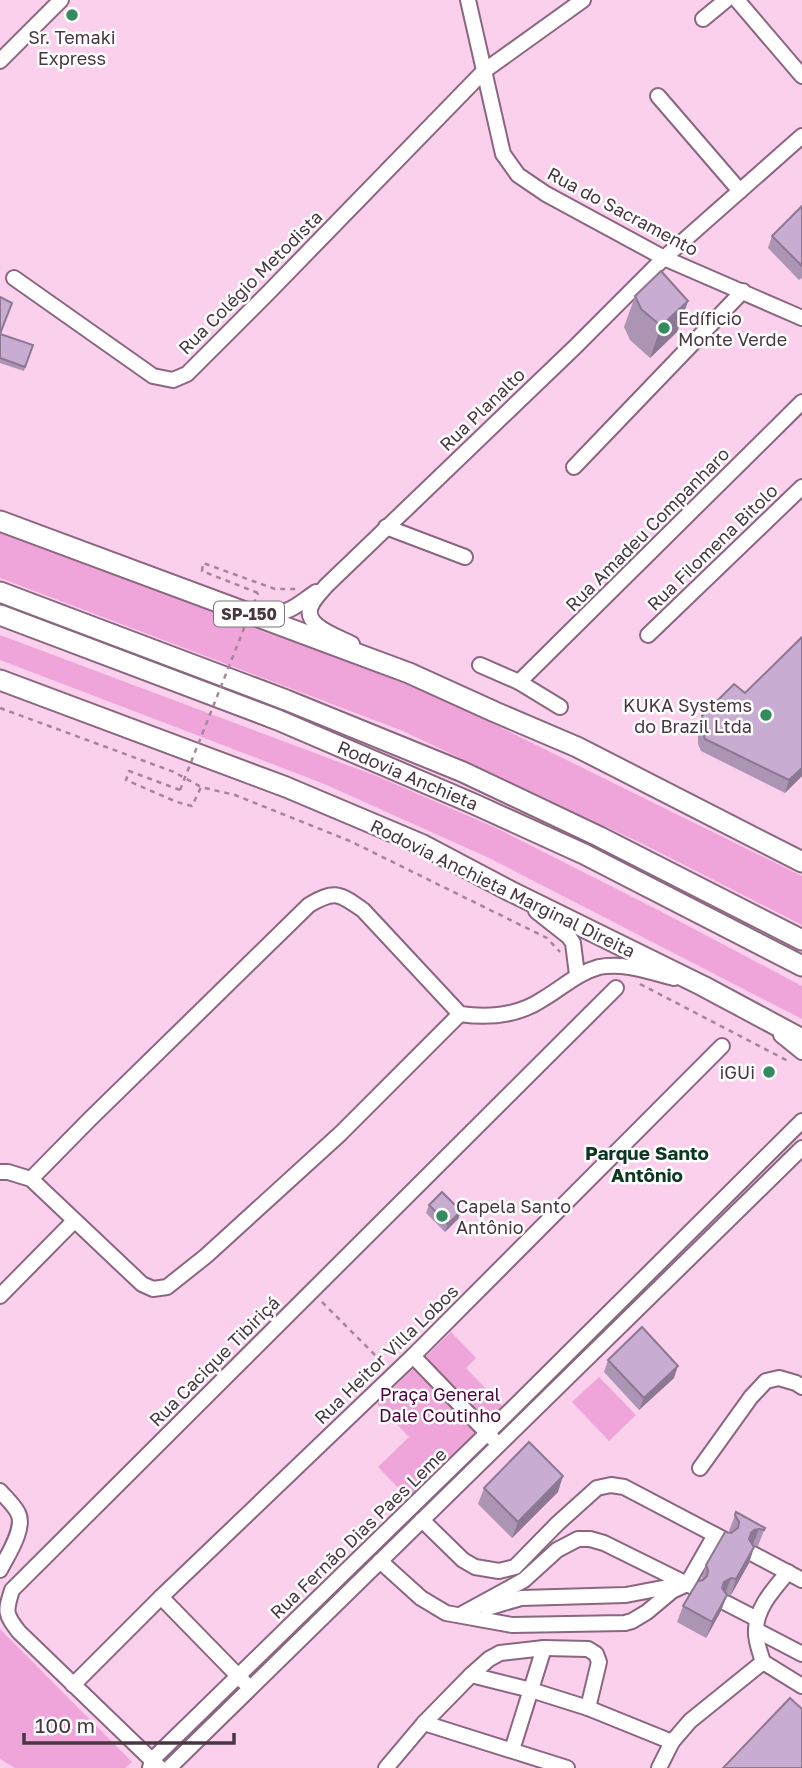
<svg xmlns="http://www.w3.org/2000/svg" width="802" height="1768" font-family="'Golos Text',sans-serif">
  <rect width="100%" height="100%" fill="#fbd0ed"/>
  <!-- green -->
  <g fill="#efa5d9">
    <path d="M0 531 217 614 228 617 261 631 361 666 449 702 802 876V925L645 845 403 731 0 578Z"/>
    <path d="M0 635 379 777 496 828 660 911 802 986V1019L487 857 322 783 0 660Z"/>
    <path d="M451 1332 476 1358 466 1368 505 1409 410 1500 378 1467 409 1437 377 1404Z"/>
    <path d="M599 1377 636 1415 609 1441 572 1402Z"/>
    <path d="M0 1629 132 1762 125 1768H15L0 1759Z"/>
  </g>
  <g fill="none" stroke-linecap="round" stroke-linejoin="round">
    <defs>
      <g id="minor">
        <path d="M468 0 503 154 518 175 546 194 664 258 802 318"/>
        <path d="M737 0 802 76"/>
        <path d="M703 19 726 0"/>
        <path d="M0 61 61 0"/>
        <path d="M658 96 740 191"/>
        <path d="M14 278 153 376 173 380 187 374 269 292 484 71 583 0"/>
        <path d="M574 467 743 291"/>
        <path d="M386 527 465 557"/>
        <path d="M258 611C289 616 291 609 316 592"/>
        <path d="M648 635 802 487"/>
        <path d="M352 644C337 636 300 625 312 604 315 598 321 592 326 586L575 347 664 258 802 136"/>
        <path d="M480 665 519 682 560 707"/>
        <path d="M519 682 802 402"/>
        <path d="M536 911 569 937 573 943 577 975"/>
        <path d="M781 1035 802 1052"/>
        <path d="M0 1172H8L31 1179 142 1284 153 1289 167 1287 206 1256 340 1134 460 1014"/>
        <path d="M31 1179 90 1119 309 905C335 890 339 893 363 910L460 1014C488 1018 518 1016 543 999 562 988 577 973 599 967 624 962 650 972 674 978"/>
        <path d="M0 1296 74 1221"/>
        <path d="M413 1356 493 1439"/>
        <path d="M700 1468 751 1397 766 1381 779 1378 796 1383 802 1387"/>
        <path d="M0 1491C6 1498 14 1505 18 1513 26 1528 7 1556 0 1570"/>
        <path d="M422 1520 463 1560 475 1567 499 1571 515 1567 557 1524 597 1488 611 1485 624 1487 723 1539"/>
        <path d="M753 1554 802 1580"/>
        <path d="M380 1561 421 1598 446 1613 512 1625 625 1623 632 1621 647 1612 672 1591 687 1584 715 1535"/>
        <path d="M161 1597 244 1682"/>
        <path d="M726 1603 757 1619"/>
        <path d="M487 1608 521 1598 626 1595 678 1585"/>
        <path d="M462 1614 524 1580 557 1550 578 1539H590L604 1543 693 1587"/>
        <path d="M756 1630 802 1654"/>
        <path d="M544 1648 588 1649 596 1654 599 1662 588 1708"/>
        <path d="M763 1662 802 1686"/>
        <path d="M471 1675 489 1659 500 1653 544 1648 512 1750"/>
        <path d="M73 1685 161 1597 413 1356 722 1046"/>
        <path d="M424 1723 567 1768"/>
        <path d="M150 1768 152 1760 514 1407 802 1121"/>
        <path d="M160 1768 19 1632C5 1614 5 1612 12 1590L616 988"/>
        <path d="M169 1768 802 1148"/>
        <path d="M386 1768 424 1723 471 1675 531 1690 588 1708 672 1742"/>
        <path d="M659 1768 672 1742 690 1721 763 1662C760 1652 755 1640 756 1630 756 1607 775 1588 788 1572"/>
      </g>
      <g id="highway">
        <path d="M0 521 409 673 495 712 577 747 802 862"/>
        <path d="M0 592 286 700 463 772 600 837 802 940"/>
        <path d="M0 615 278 720 474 804 584 854 802 966"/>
        <path d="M0 680 286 787 421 844 510 891 703 986 802 1039"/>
      </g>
    </defs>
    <!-- minor casing -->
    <use href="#minor" stroke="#8b6680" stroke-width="18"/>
    <!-- highway casing -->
    <use href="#highway" stroke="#8b6680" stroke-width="23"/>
    <!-- path -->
    <g stroke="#a4859a" stroke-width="2.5" stroke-dasharray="5 5" stroke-linecap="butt">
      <path d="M258 593 202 571 203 563 275 589H296"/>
      <path d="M0 708 174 772 201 787"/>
      <path d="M180 790 129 771 126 780 177 802 192 806 201 787 235 795 350 841 547 938 560 952"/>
      <path d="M640 984 790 1062"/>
      <path d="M322 1302 384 1364"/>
    </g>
    <!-- minor -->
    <use href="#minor" stroke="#fff" stroke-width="14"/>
    <!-- highway -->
    <use href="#highway" stroke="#fff" stroke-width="19"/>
    <!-- path-bridge -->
    <path stroke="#a4859a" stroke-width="2.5" stroke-dasharray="5 5" stroke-linecap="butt" d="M180 790 258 593"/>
  </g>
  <!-- wall -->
  <g fill="#ac94b4">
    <path d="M802 206V278L799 280 768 248 772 236Z"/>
    <path d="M635 296 688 301 677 332 650 358 630 340 624 327Z"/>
    <path d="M0 297V334L25 367 24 371 0 363Z"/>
    <path d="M802 637V776L785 793 701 751 698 744V728L702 716 745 693Z"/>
    <path d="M429 1205 461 1211 458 1219 445 1232 426 1213Z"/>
    <path d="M608 1360 674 1378 639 1410 604 1372Z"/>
    <path d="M484 1488 558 1492 512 1538 478 1504Z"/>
    <path d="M735 1515 765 1528 758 1546 753 1545 754 1547 749 1563 731 1595 726 1594 727 1595 721 1611 706 1638 677 1622 683 1606 701 1580 706 1565 730 1533 729 1531Z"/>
  </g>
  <!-- shaded-wall -->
  <g fill="#8c7892">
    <path d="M688 301 677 332 650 358 661 326Z"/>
    <path d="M802 768V776L785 793 789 780Z"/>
    <path d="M461 1211 458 1219 445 1232 448 1224Z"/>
    <path d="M678 1366 674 1378 639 1410 644 1398Z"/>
    <path d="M563 1476 558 1492 512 1538 518 1522Z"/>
    <path d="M759 1529 753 1544 749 1546 751 1533 754 1530Z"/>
    <path d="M754 1547 749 1563 731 1595 736 1579Z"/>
    <path d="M731 1578 725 1594 718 1598 724 1582Z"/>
    <path d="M727 1595 721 1611 706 1638 712 1622Z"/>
  </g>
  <!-- building -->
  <g fill="#c8acd1" stroke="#8c7892" stroke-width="2">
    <path d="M802 206V266L772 236Z"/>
    <path d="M661 271 688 301 661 326 641 309 635 296Z"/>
    <path d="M0 297 12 303 0 334Z"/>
    <path d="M0 334 33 345 25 367 0 358Z"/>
    <path d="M802 637V768L789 780 705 739 703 732 702 716 734 684 745 693Z"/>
    <path d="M442 1192 461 1211 448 1224 429 1205Z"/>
    <path d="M642 1327 678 1366 644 1398 608 1360Z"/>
    <path d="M529 1442 563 1476 518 1522 484 1488Z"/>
    <path d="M736 1512 765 1528 764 1530 759 1529 754 1530 751 1533 749 1539 754 1547 736 1579 731 1578 724 1582 722 1588 727 1595 712 1622 683 1606 698 1581 703 1580 707 1576 708 1570 706 1565 725 1532 731 1533 738 1528 739 1522 735 1515Z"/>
    <path d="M790 1698 802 1709V1768H723Z"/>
  </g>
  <!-- markers -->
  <g fill="#348b5f" stroke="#fff" stroke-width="2.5">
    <circle cx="72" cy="15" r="7"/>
    <circle cx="664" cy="328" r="7"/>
    <circle cx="766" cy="715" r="7"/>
    <circle cx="769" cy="1072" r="7"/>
    <circle cx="442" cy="1216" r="7"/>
  </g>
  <g text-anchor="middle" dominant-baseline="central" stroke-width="5" stroke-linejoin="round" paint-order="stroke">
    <!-- shield labels -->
    <rect fill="#fff" stroke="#7f737b" stroke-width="2" x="214" y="601.5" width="70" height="25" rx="5"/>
    <g font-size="16" font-weight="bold" fill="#483742">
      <text x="249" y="614">SP-150</text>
    </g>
    <!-- poi labels -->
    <g font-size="18" fill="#483742" stroke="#fff" text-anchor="start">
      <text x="72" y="37" text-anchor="middle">Sr. Temaki<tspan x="72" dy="21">Express</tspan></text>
      <text x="678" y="318">Edíficio<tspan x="678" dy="21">Monte Verde</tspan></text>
      <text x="752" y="705" text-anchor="end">KUKA Systems<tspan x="752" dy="21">do Brazil Ltda</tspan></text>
      <text x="755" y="1072" text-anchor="end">iGUi</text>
      <text x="456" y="1206">Capela Santo<tspan x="456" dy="21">Antônio</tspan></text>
    </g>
    <!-- street labels -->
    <g font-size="18" fill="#483742" stroke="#fff">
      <text transform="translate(623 211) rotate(28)">Rua do Sacramento</text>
      <text transform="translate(250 282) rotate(-45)">Rua Colégio Metodista</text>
      <text transform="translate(482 409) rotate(-44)">Rua Planalto</text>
      <text transform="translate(647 529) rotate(-45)">Rua Amadeu Companharo</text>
      <text transform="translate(712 547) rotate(-44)">Rua Filomena Bitolo</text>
      <text transform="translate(408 775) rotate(23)">Rodovia Anchieta</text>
      <text transform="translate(503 888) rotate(26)">Rodovia Anchieta Marginal Direita</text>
      <text transform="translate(386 1354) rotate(-44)">Rua Heitor Villa Lobos</text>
      <text transform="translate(214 1361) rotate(-45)">Rua Cacique Tibiriçá</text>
      <text transform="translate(358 1533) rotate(-44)">Rua Fernão Dias Paes Leme</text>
    </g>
    <!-- park labels -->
    <g font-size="18" fill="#4d033f" stroke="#fff">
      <text x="440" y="1394">Praça General<tspan x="440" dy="21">Dale Coutinho</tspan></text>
    </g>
    <!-- neighbourhood labels -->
    <g font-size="19" font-weight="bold" fill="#0c3722" stroke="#fff">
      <text x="647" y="1152">Parque Santo<tspan x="647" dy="22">Antônio</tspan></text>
    </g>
  </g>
  <!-- scale -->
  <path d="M24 1733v10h210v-10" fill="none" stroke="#483742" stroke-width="3.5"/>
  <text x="35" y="1733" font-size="21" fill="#483742" stroke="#ffffff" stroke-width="5" paint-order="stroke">100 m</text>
</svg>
